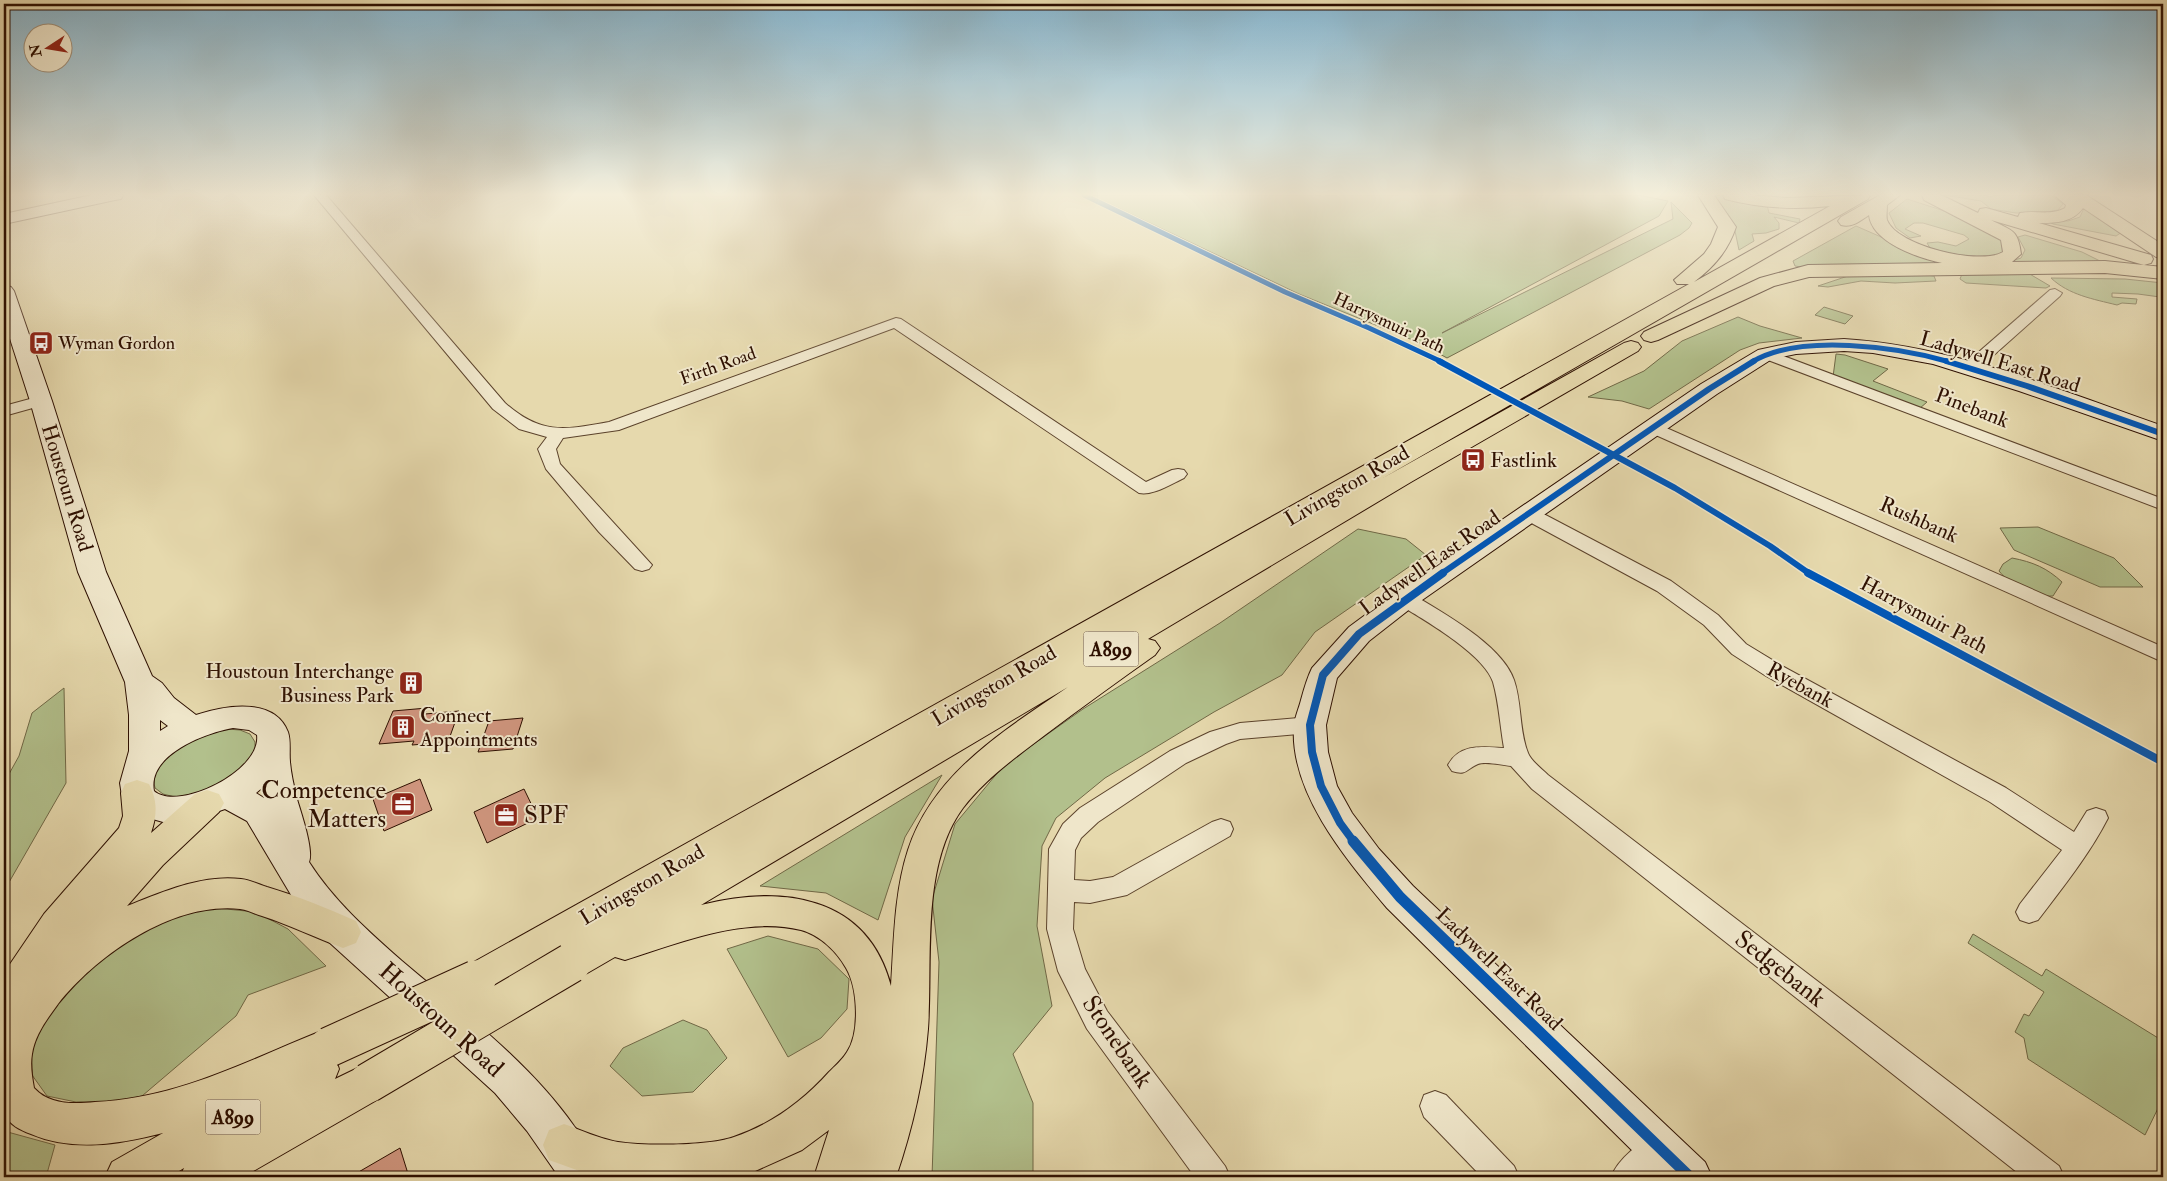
<svg xmlns="http://www.w3.org/2000/svg" width="2167" height="1181" font-family="'IM FELL Double Pica',serif">
  <rect width="100%" height="100%" fill="#e6d9ad"/>
  <filter id="stains"><feTurbulence type="fractalNoise" baseFrequency=".004" numOctaves="4"/><feColorMatrix values="0 0 0 0 .2 0 0 0 0 .09 0 0 0 0 .02 0 0 0 .5 -.17"/></filter>
  <radialGradient id="worn" r=".72"><stop offset=".6" stop-color="#630" stop-opacity="0"/><stop offset="1" stop-color="#630" stop-opacity=".3"/></radialGradient>
  <!-- green -->
  <g fill="#b2c08c" stroke="#706846">
    <path d="M1091 195H1638L1668 201 1659 216 1442 333 1673 219 1671 202 1692 223 1689 228 1680 235 1447 358 1420 343 1299 294Z"/>
    <path d="M1710 195H1723L1767 205 1769 213 1800 219 1799 223 1774 217 1779 223V229L1766 233 1752 234 1754 241 1739 250 1735 231Z"/>
    <path d="M1944 195H1984L1991 197 1995 195H2051L2063 204 2058 210 2041 213H2016L1991 209 1981 201Z"/>
    <path d="M1907 199 1957 215 2001 237 2008 247 2002 254C1974 258 1957 256 1930 248L1927 243 1938 242 1956 246 1969 239 1964 235 1923 223H1914L1905 229 1921 236 1910 238 1896 228 1889 213Z"/>
    <path d="M2084 208 2122 232 2116 236 2053 224 2048 221H2068L2080 217Z"/>
    <path d="M1856 226 1943 264 1807 268 1795 266 1793 261Z"/>
    <path d="M2025 235 2082 252 2100 261 2099 265 2008 262 2021 258 2025 250 2018 237Z"/>
    <path d="M2028 273 2050 286 2046 288 1966 283 1960 279 1962 274Z"/>
    <path d="M1926 275 1934 276 1936 281 1895 283 1861 281 1828 287 1818 286 1848 276Z"/>
    <path d="M2051 278 2125 279 2163 283V303L2160 297 2138 294 2112 293V297L2137 299 2136 304 2122 303 2117 305C2093 299 2069 295 2051 278Z"/>
    <path d="M1824 307 1853 316 1845 324 1815 315Z"/>
    <path d="M1738 317 1760 326 1802 338 1759 343 1740 350 1649 409 1622 401 1588 397 1644 371 1682 341Z"/>
    <path d="M1836 354 1845 355 1888 369 1873 381 1927 402 1919 409 1833 377Z"/>
    <path d="M2038 527 2114 558 2143 587H2100L2014 550 2000 528Z"/>
    <path d="M1358 529 1406 539 1426 555 1315 632 1282 675 1214 712 1105 778 1056 818 1042 846 1037 926 1052 1006 1013 1054 1033 1103V1177H932L939 962 932 899 955 824 1004 765 1083 709 1220 623Z"/>
    <path d="M2012 558C2033 562 2047 568 2062 582L2053 596C2034 597 2011 586 1999 571L2003 564Z"/>
    <path d="M64 688 66 783 4 891V783L19 756 32 713Z"/>
    <path d="M227 729 240 730 250 734 255 742V751L250 763 208 792 175 797 163 794 155 788 153 778 157 767 166 756 194 737Z"/>
    <path d="M942 775 905 837 878 920 826 893 760 886Z"/>
    <path d="M216 908 256 912 288 929 326 966 248 995 236 1016 142 1096 115 1102H76L47 1096 32 1075 31 1043 49 1004 115 942 183 912Z"/>
    <path d="M1973 934 2042 976 2046 969 2163 1041V1098L2145 1135 2028 1059 2024 1038 2015 1032 2024 1014 2029 1016 2044 992 1968 943Z"/>
    <path d="M768 936 818 949 849 979 847 1009 821 1038 788 1057 727 949Z"/>
    <path d="M683 1020 707 1030 727 1058 693 1092 642 1096 610 1066 623 1048Z"/>
    <path d="M4 1131 55 1145 46 1177H4Z"/>
  </g>
  <!-- building -->
  <g fill="#d0967f" stroke="#2d0f00">
    <path d="M427 708 425 714 459 711 448 742 412 745 414 741 379 744 393 711Z"/>
    <path d="M523 718 513 749 478 752 489 721Z"/>
    <path d="M420 779 432 810 384 831 373 799Z"/>
    <path d="M524 789 538 818 487 843 474 812Z"/>
    <path d="M400 1148 409 1177H350Z"/>
  </g>
  <g fill="none" stroke-linecap="round" stroke-linejoin="round">
    <defs>
      <g id="street">
        <path d="M314 195H326L505 403C541 435 564 430 609 422L896 318 901 319 1146 482 1172 470 1178 469 1184 470 1187 474 1184 478C1171 484 1153 496 1139 493L894 328 619 430 563 438 556 449 560 464 652 565 649 569 642 571 635 569 599 532 546 469 538 449 547 437 519 429 493 409Z"/>
        <path d="M2055 289 2062 293 2060 296 1977 370H1965L1963 367 1965 364 2050 290Z"/>
        <path d="M1765 349 2163 499V510L1760 357 1757 354 1760 351Z"/>
        <path d="M41 396 47 398 49 401 47 404 4 416V406Z"/>
        <path d="M1655 423 2163 647V662L1649 432 1647 428 1649 424Z"/>
        <path d="M1529 508 1536 510 1671 581 1718 615 1746 644 1782 666 2006 788 2074 832 2087 811 2096 808 2105 811 2108 818C2089 855 2063 887 2038 920L2029 923 2020 920 2016 912 2020 904 2062 850 1990 802 1766 676 1732 654 1704 625 1657 591 1522 518 1520 514 1522 510Z"/>
        <path d="M1405 592 1412 594C1443 613 1502 645 1514 680 1522 703 1519 731 1528 753 1531 761 1542 769 1548 775L2059 1166 2064 1177H2023L1532 789 1511 766C1502 765 1486 761 1478 764 1466 769 1467 776 1452 771L1448 765C1460 743 1483 747 1504 748 1500 726 1499 703 1493 682 1484 654 1423 619 1398 604L1395 599 1398 594Z"/>
        <path d="M1310 717 1318 719 1321 725 1318 731 1310 733 1240 739 1226 744 1186 763 1098 822 1081 838 1075 850 1074 880 1090 881 1113 877 1212 822 1221 819 1230 822 1233 829 1230 836 1127 895 1090 903 1074 902 1073 929 1085 969 1107 1011 1225 1166 1230 1177H1195L1087 1029 1058 971 1047 929 1049 849 1063 824 1080 808 1170 751 1210 732 1240 723Z"/>
        <path d="M1435 1091 1446 1095 1514 1166 1519 1177H1482L1424 1117 1420 1106 1424 1095Z"/>
        <path d="M1659 1133 1670 1137 1674 1148 1670 1159 1650 1177H1611C1618 1159 1641 1140 1659 1133Z"/>
      </g>
      <g id="secondary">
        <path d="M92 195H123L121 199 115 200 4 224V214Z"/>
        <path d="M4 285 11 287 14 291 52 401 106 572 152 676 162 683 174 698 196 715C223 706 274 696 288 732 291 741 289 752 290 762 291 774 294 787 297 799 301 813 314 850 309 862 334 901 367 930 402 961 462 1012 528 1061 574 1126 586 1142 599 1158 606 1177H559L527 1131 495 1093 330 943 297 905 247 821 225 809 193 820 163 822 135 814 129 808 122 796 120 783 129 751V715L125 682 78 572 30 401 4 320ZM160 720 168 726 160 731ZM233 728 249 730 257 735C262 771 178 812 154 791 147 755 205 733 233 728ZM262 788 264 798 256 793Z"/>
        <path d="M1844 339C1955 346 2059 390 2163 426V441L2019 391 1933 364 1873 353 1844 351 1796 354 1772 359 1717 394 1415 605 1369 641 1337 678 1326 725 1328 752 1337 786 1352 813 1379 849 1413 886 1705 1162 1712 1177H1659L1387 908C1347 860 1289 793 1294 725 1295 717 1299 708 1301 700 1304 689 1307 678 1312 668L1349 627 1395 593 1701 384 1758 350 1796 342Z"/>
      </g>
      <g id="primary">
        <path d="M1698 195H1714L1736 227C1728 251 1714 267 1694 282L1830 206C1794 210 1760 208 1725 199L1723 195H1752L1787 198 1870 195 1868 199 1383 478 1624 343 1631 341 1638 343 1641 347 1638 351 1411 482 1148 639 1155 641 1160 648 1155 655C1118 681 1081 708 1045 735 1016 757 985 779 963 808 920 866 933 961 928 1029 924 1080 912 1130 896 1177H814L829 1130 802 1150 742 1177H596L549 1160 543 1145 549 1130 564 1124C581 1130 600 1139 618 1142 645 1146 709 1146 734 1137 772 1124 803 1101 829 1072 835 1066 843 1059 847 1052 860 1033 858 988 846 968 837 952 820 935 801 930 744 916 679 943 625 960L615 957 584 975 571 980 558 975 552 963 557 953 489 992 476 997 463 992 457 980 463 968 1689 284H1677L1674 280 1704 254 1711 244 1718 227ZM1068 687C1005 730 933 773 908 850 894 893 894 941 891 986 867 894 780 885 701 905Z"/>
        <path d="M1880 195H1900L1887 205C1887 210 1886 216 1887 220 1897 246 1980 266 2003 252L2001 240 1924 200 1922 195H1941L1978 213 1980 209 1986 208 2018 217 2020 213C2035 210 2051 216 2065 208L2066 205 2054 195H2086L2163 245V258L2156 257 2083 208C2072 223 2055 223 2039 223L2151 255 2153 259 2151 263 2144 265 2137 263 1991 220C2012 231 2018 229 2021 254L2012 262 2105 261 2163 267V279L2105 273 1809 277 1774 286 1658 340 1651 342 1644 340 1641 336 1644 332 1760 278 1808 265 1942 263C1919 258 1872 243 1869 215 1860 221 1852 228 1841 225L1838 221 1841 217Z"/>
        <path d="M137 780 149 784C158 802 157 815 151 833L195 794 207 790 219 794 224 803 219 812 163 865 127 906C162 892 203 874 241 879 250 880 258 884 267 887 297 896 327 908 356 921L361 932 356 943 343 948C316 938 290 925 262 916 255 914 248 910 240 909 173 902 98 954 58 1004 47 1019 35 1035 32 1054 30 1065 32 1077 34 1088 49 1105 74 1104 95 1102 181 1098 250 1059 329 1028L343 1034 349 1047 343 1060 337 1063 339 1069 335 1079 368 1063 382 1069 388 1083 382 1097 243 1177H180L184 1168 169 1177H105L112 1162 163 1133C120 1144 73 1152 31 1134 20 1130 10 1125 4 1114V973L44 914 119 828 123 816 121 793 125 784Z"/>
      </g>
    </defs>
    <!-- street casing -->
    <use href="#street" stroke="#5b422b" stroke-width="2"/>
    <!-- secondary casing -->
    <use href="#secondary" stroke="#2d0f00" stroke-width="2"/>
    <!-- primary casing -->
    <use href="#primary" stroke="#2d0f00" stroke-width="2"/>
    <!-- street -->
    <use href="#street" fill="#efe6ca" fill-rule="evenodd"/>
    <!-- secondary -->
    <use href="#secondary" fill="#efe6ca" fill-rule="evenodd"/>
    <!-- primary -->
    <use href="#primary" fill="#e6d9ad" fill-rule="evenodd"/>
    <defs>
      <g id="primary-bridge">
        <path d="M329 1047 476 980"/>
        <path d="M368 1083 571 963"/>
      </g>
    </defs>
    <!-- primary-bridge casing -->
    <use href="#primary-bridge" stroke="#2d0f00" stroke-width="41" stroke-linecap="butt"/>
    <!-- primary-bridge -->
    <use href="#primary-bridge" stroke="#e6d9ad" stroke-width="39"/>
    <defs>
      <g id="cycleway-far3">
        <path d="M1084 195 1285 292 1369 328 1442 362"/>
        <path d="M1752 362C1799 333 1899 347 1950 362"/>
      </g>
      <g id="cycleway-far2">
        <path d="M1439 361 1675 488 1770 546 1810 574"/>
        <path d="M1946 361 2027 386 2163 434"/>
        <path d="M1441 574 1709 389 1754 361"/>
      </g>
      <g id="cycleway-far1">
        <path d="M1808 573 2163 762"/>
        <path d="M1354 842 1340 823 1321 786 1312 752 1310 725 1323 675 1359 634 1443 573"/>
      </g>
      <path id="cycleway" d="M1353 841 1400 897 1690 1177"/>
    </defs>
    <!-- cycleway-far3 casing -->
    <use href="#cycleway-far3" stroke="#efe6ca" stroke-width="7"/>
    <!-- cycleway-far2 casing -->
    <use href="#cycleway-far2" stroke="#efe6ca" stroke-width="9"/>
    <!-- cycleway-far1 casing -->
    <use href="#cycleway-far1" stroke="#efe6ca" stroke-width="11"/>
    <!-- cycleway casing -->
    <use href="#cycleway" stroke="#efe6ca" stroke-width="14"/>
    <!-- cycleway-far3 -->
    <use href="#cycleway-far3" stroke="#0057b8" stroke-width="5"/>
    <!-- cycleway-far2 -->
    <use href="#cycleway-far2" stroke="#0057b8" stroke-width="6"/>
    <!-- cycleway-far1 -->
    <use href="#cycleway-far1" stroke="#0057b8" stroke-width="8"/>
    <!-- cycleway -->
    <use href="#cycleway" stroke="#0057b8" stroke-width="11"/>
  </g>
  <!-- sky -->
  <linearGradient id="sky" x2="0" y2="1"><stop stop-color="#87b6cf"/><stop offset="0.54" stop-color="#f4eeda"/><stop offset="1" stop-color="#f4eeda" stop-opacity="0"/></linearGradient>
  <rect width="2167" height="360" fill="url(#sky)"/>
  <!-- icons -->
  <defs>
    <symbol id="bus-square" viewBox="-11 -11 22 22"><rect x="-9" y="-9" width="18" height="18" rx="4" fill="#8f2418" stroke="#efe6ca"/><path d="M-5-6H5V4H4V6H2V4H-2V6H-4V4H-5ZM-3.5-4V0h7V-4ZM-3.5 1.2v1.5H-2V1.2ZM2 1.2v1.5H3.5V1.2Z" fill="#fff"/></symbol>
    <symbol id="building-square" viewBox="-11 -11 22 22"><rect x="-9" y="-9" width="18" height="18" rx="4" fill="#8f2418" stroke="#efe6ca"/><path d="M-4-6H4V6H1V3H-1V6H-4ZM-2.5-4.3h1.7v1.8h-1.7ZM.8-4.3h1.7v1.8H.8ZM-2.5-1h1.7V.8h-1.7ZM.8-1h1.7V.8H.8Z" fill="#fff"/></symbol>
    <symbol id="office-square" viewBox="-11 -11 22 22"><rect x="-9" y="-9" width="18" height="18" rx="4" fill="#8f2418" stroke="#efe6ca"/><path d="M-6-3h4V-5.5h4V-3h4V5H-6ZM-1-4.5V-3h2v-1.5ZM-6 0V1H6V0Z" fill="#fff"/></symbol>
  </defs>
  <g fill-rule="evenodd">
    <use href="#bus-square" x="27" y="329" width="28" height="28"/>
    <use href="#bus-square" x="1459" y="446" width="28" height="28"/>
    <use href="#building-square" x="397" y="669" width="28" height="28"/>
    <use href="#building-square" x="389" y="713" width="28" height="28"/>
    <use href="#office-square" x="389" y="790" width="28" height="28"/>
    <use href="#office-square" x="492" y="801" width="28" height="28"/>
  </g>
  <g text-anchor="middle" dominant-baseline="central" stroke-width="4" stroke-linejoin="round" paint-order="stroke">
    <!-- far-street labels -->
    <g font-size="18" fill="#2d0f00" stroke="#efe6ca">
      <text transform="translate(1389 323) rotate(25)">Harrysmuir Path</text>
      <text transform="translate(718 366) rotate(-20)">Firth Road</text>
    </g>
    <!-- far-poi labels -->
    <g font-size="18" fill="#2d0f00" stroke="#efe6ca" text-anchor="start">
      <text x="58" y="343">Wyman Gordon</text>
    </g>
    <!-- shield labels -->
    <g fill="#efe6ca" stroke="#67503d" stroke-width="1">
      <rect x="1083.5" y="631.5" width="55" height="35" rx="4"/>
      <rect x="205.5" y="1099.5" width="55" height="35" rx="4"/>
    </g>
    <g font-size="20" font-weight="bold" fill="#2d0f00">
      <text x="1111" y="649">A899</text>
      <text x="233" y="1117">A899</text>
    </g>
    <!-- street labels -->
    <g font-size="21" fill="#2d0f00" stroke="#efe6ca">
      <text transform="translate(2000 362) rotate(17)">Ladywell East Road</text>
      <text transform="translate(1972 408) rotate(21)">Pinebank</text>
      <text transform="translate(1347 486) rotate(-30)">Livingston Road</text>
      <text transform="translate(67 488) rotate(73)">Houstoun Road</text>
      <text transform="translate(1919 520) rotate(24)">Rushbank</text>
      <text transform="translate(1430 563) rotate(-35)">Ladywell East Road</text>
      <text transform="translate(1924 615) rotate(28)">Harrysmuir Path</text>
      <text transform="translate(1800 685) rotate(29)">Ryebank</text>
      <text transform="translate(994 686) rotate(-30)">Livingston Road</text>
      <text transform="translate(642 885) rotate(-30)">Livingston Road</text>
      <text transform="translate(1499 969) rotate(44)">Ladywell East Road</text>
    </g>
    <!-- poi labels -->
    <g font-size="21" fill="#2d0f00" stroke="#efe6ca" text-anchor="start">
      <text x="1490" y="460">Fastlink</text>
      <text x="394" y="671" text-anchor="end">Houstoun Interchange<tspan x="394" dy="24">Business Park</tspan></text>
      <text x="420" y="715">Connect<tspan x="420" dy="24">Appointments</tspan></text>
    </g>
    <!-- near-poi labels -->
    <g font-size="25" fill="#2d0f00" stroke="#efe6ca" text-anchor="end">
      <text x="386" y="790">Competence<tspan x="386" dy="29">Matters</tspan></text>
      <text x="524" y="815" text-anchor="start">SPF</text>
    </g>
    <!-- near-street labels -->
    <g font-size="25" fill="#2d0f00" stroke="#efe6ca">
      <text transform="translate(1780 969) rotate(38)">Sedgebank</text>
      <text transform="translate(441 1020) rotate(42)">Houstoun Road</text>
      <text transform="translate(1117 1042) rotate(56)">Stonebank</text>
    </g>
  </g>
  <!-- margin -->
  <rect width="2167" height="1181" fill="none" stroke="#e6d9ad" stroke-width="20"/>
  <rect x="5" y="5" width="2157" height="1171" fill="none" stroke="#2d0f00" stroke-width="2.5"/>
  <rect x="10" y="10" width="2147" height="1161" fill="none" stroke="#2d0f00"/>
  <!-- north arrow -->
  <g transform="translate(48 48) rotate(258)"><circle r="24" fill="#efe6ca" stroke="#a19079"/>
  <path d="M0-4L9 19L0 12L-9 19Z" fill="#8f2418"/>
  <text y="-8" font-size="14" font-weight="bold" text-anchor="middle" fill="#2d0f00">N</text>
  </g>
  <rect width="100%" height="100%" filter="url(#stains)"/>
  <rect width="100%" height="100%" fill="url(#worn)"/>
</svg>
